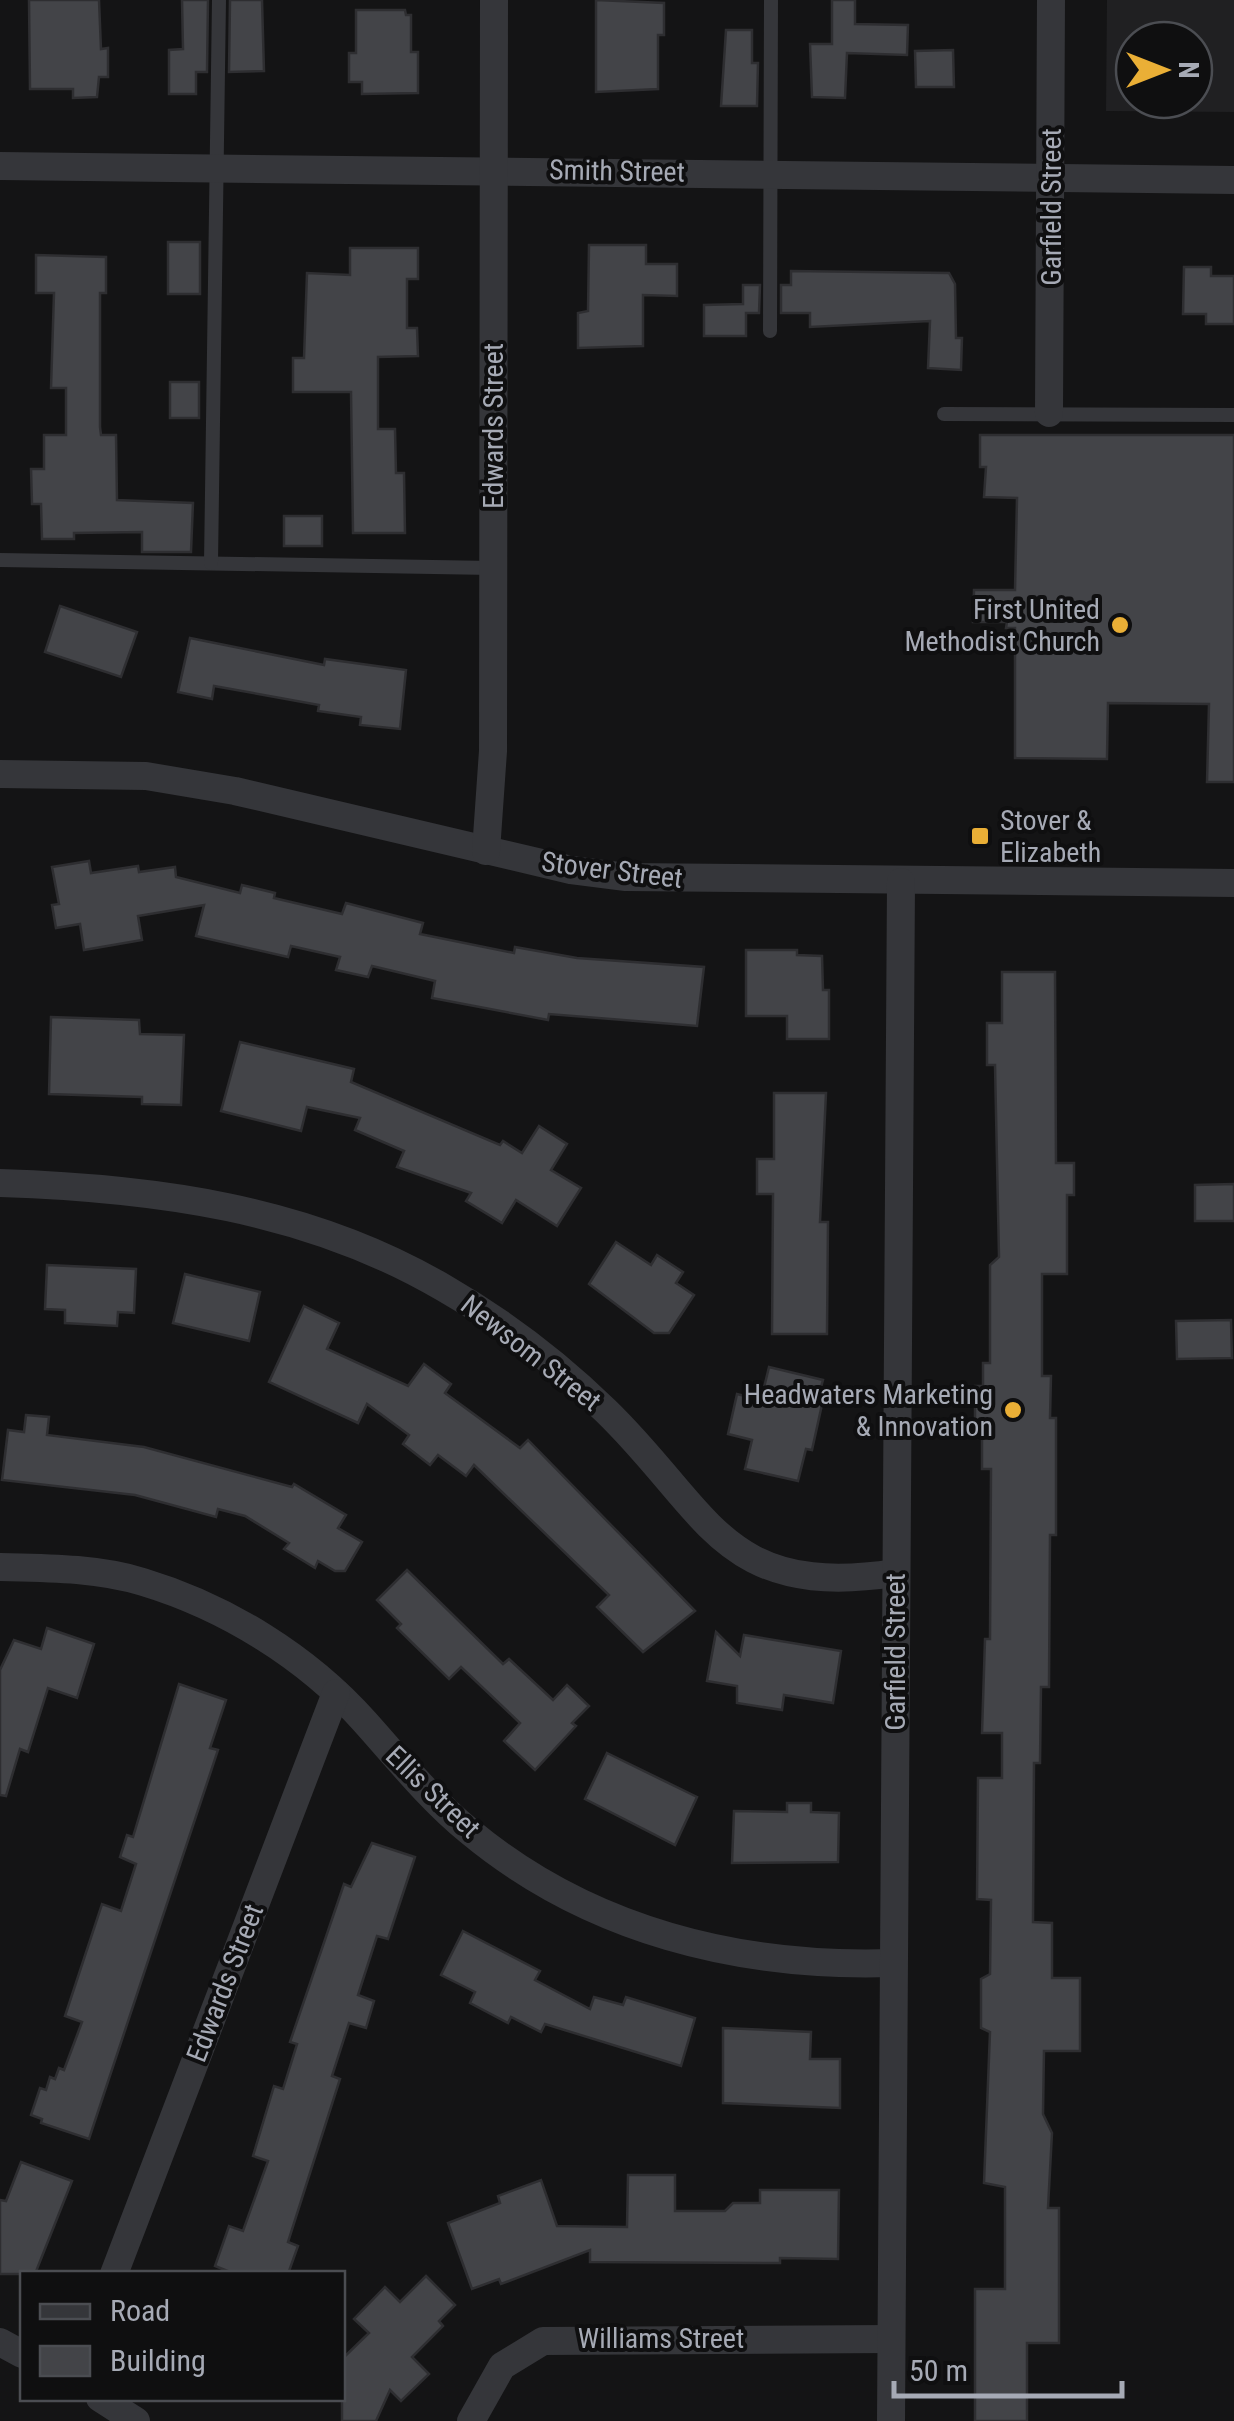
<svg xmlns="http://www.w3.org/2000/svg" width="1234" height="2421" font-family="'Roboto Condensed',sans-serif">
  <rect width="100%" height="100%" fill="#141415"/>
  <!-- built -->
  <path fill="#202022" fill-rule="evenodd" d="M1107 0H1234V112L1106 111ZM1134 40H1194V100H1134Z"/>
  <!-- building -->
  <g fill="#434448" stroke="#2e2e31" stroke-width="2.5">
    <path d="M29 0H99L101 49 108 48V77H99L97 97 73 98V89H30Z"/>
    <path d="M182 0H208L207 72H196V94H169V50L183 49Z"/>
    <path d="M230 0H262L264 71 229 72Z"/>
    <path d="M596 0 664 3V35H658V89L596 92Z"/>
    <path d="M832 0H855V24L908 25 907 55 847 53 845 98 812 97 810 44H832Z"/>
    <path d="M356 10H405L406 15H411V52H418V93L362 94V82H349V53H356Z"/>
    <path d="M726 30H752V63H758L757 106H721Z"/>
    <path d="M953 50 954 87H916L915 51Z"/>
    <rect x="168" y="242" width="32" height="52"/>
    <path d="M589 245H646V264H677V296L643 295V346L578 348V313L588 311Z"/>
    <path d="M350 248H418V279H407V328H417L418 356 378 357V429H395L396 473H404L405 533H353L351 392H293V358H304L307 273 350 275Z"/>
    <path d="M36 255 106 257V293H100V427L101 435H116L117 500 193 503 191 552H142V532L74 533V539H42L41 504H32L31 469H44V435H66V388H51L54 293H36Z"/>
    <path d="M1184 267H1211V276H1234V324H1206V314H1183Z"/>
    <path d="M791 271 949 273 955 284 956 338H962L961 370 928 368 930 321 810 327V313H781V285H791Z"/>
    <path d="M743 285H760L759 313H746V336H704V305L743 304Z"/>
    <rect x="170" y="382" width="29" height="36"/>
    <path d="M980 435H1234V782H1207L1209 704 1108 703 1107 759 1015 758V628H1006L1007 622H973L974 590H1015L1017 498 984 497 986 467H980Z"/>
    <rect x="284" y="516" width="38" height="30"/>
    <path d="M60 606 137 632 121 677 45 652Z"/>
    <path d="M190 638 324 665 325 659 406 670 400 729 360 725 361 717 318 711 319 705 214 686 212 699 178 692Z"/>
    <path d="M89 861 91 873 138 866 139 872 175 867 176 877 240 893 242 885 275 893 274 898 342 914 346 903 423 923 420 934 514 953 515 947 577 958 704 967 697 1026 549 1014 548 1020 432 998 435 981 372 966 368 977 336 970 340 957 291 946 288 957 196 936 204 905 138 916 142 940 84 950 80 924 56 928 52 905 59 904 52 867Z"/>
    <path d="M746 950H797V955L822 956 823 990H829V1039H787V1016H746Z"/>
    <path d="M1002 972H1055L1056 1163H1074V1195H1067V1274H1042V1376H1051L1050 1418H1056V1535H1050L1049 1687H1041L1040 1763H1034L1033 1922 1052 1923V1978H1080V2051H1044L1043 2114 1052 2133 1048 2208H1059V2343H1027V2421H975V2289H1005V2187L984 2183 990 2032 981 2028V1979L990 1974 991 1900 977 1899 978 1778H1002V1733H982L985 1639H990L991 1469H982V1433H975V1386H983V1363H990V1265L999 1257 995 1065H987V1023H1002Z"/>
    <path d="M51 1017 139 1020 140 1034 184 1035 181 1105 142 1104V1097L49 1094Z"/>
    <path d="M240 1042 354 1069 351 1082 500 1145 503 1141 522 1153 539 1126 567 1144 551 1170 581 1188 557 1226 516 1200 502 1223 466 1201 471 1193 397 1167 404 1151 355 1130 360 1118 307 1107 301 1131 221 1111Z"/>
    <path d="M774 1093H826L820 1222H828L827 1334H772L773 1194H757V1159H774Z"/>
    <path d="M1234 1184V1221H1195V1185Z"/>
    <path d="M616 1242 651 1265 657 1255 683 1272 676 1283 694 1295 669 1333H654L589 1284Z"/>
    <path d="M47 1265 136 1269 134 1313 118 1312 117 1326 65 1323V1310L45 1309Z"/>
    <path d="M185 1274 260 1292 249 1341 173 1323Z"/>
    <path d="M304 1306 339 1323 327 1349 408 1386 424 1364 451 1384 445 1393 520 1448 528 1440 695 1611 643 1652 597 1607 609 1595 474 1465 466 1476 438 1455 430 1465 403 1444 409 1435 367 1404 358 1423 269 1382Z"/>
    <path d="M1231 1320 1232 1358 1177 1359 1176 1321Z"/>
    <path d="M769 1367 823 1380 818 1398 823 1400 812 1450 806 1449 798 1481 745 1469 752 1440 728 1434 737 1394 761 1400Z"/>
    <path d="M26 1415 49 1417 47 1435 144 1447 292 1487 294 1484 346 1515 338 1528 362 1542 345 1571H335L318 1561 315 1568 284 1549 289 1543 245 1516 218 1509 216 1517 135 1495 2 1480 8 1430 24 1432Z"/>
    <path d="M407 1570 503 1664 509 1659 553 1700 567 1685 589 1706 572 1723 576 1726 535 1770 504 1741 520 1723 461 1667 449 1679 397 1628 401 1624 377 1600Z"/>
    <path d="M47 1628 94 1644 77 1698 48 1688 28 1752 20 1749 6 1796 0 1795V1670L14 1640 41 1649Z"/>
    <path d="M716 1632 740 1656 744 1635 841 1651 833 1703 784 1695 782 1710 737 1703V1686L707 1681Z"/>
    <path d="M179 1684 226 1700 210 1748 218 1750 89 2139 41 2123 42 2119 31 2115 40 2088 46 2090 50 2077 55 2079 59 2068 64 2070 82 2022 65 2016 102 1904 121 1911 136 1864 120 1857 127 1835 133 1837Z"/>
    <path d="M607 1753 697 1797 675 1845 585 1799Z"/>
    <path d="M787 1803H811V1812L839 1813 838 1862 732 1863 734 1811 787 1812Z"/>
    <path d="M372 1843 415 1857 388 1939 377 1936 358 1995 374 2001 366 2028 349 2023 332 2076 340 2079 288 2242 298 2246 288 2274H235L215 2266 229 2226 243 2231 268 2161 253 2156 274 2086 283 2089 297 2044 290 2042 344 1884 351 1887Z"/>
    <path d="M463 1931 540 1971 535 1980 590 2009 594 1997 623 2005 626 1997 695 2018 681 2066 545 2024 541 2032 511 2017 508 2023 470 2003 475 1992 441 1975Z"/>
    <path d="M723 2028 811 2032 810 2059H840V2108L723 2103Z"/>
    <path d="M21 2162 72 2181 35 2274H0V2200L6 2201Z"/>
    <path d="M628 2175H675V2211H725L733 2203H760V2190H839L838 2259 780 2258V2263L590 2262V2250L501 2284 499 2279 472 2289 448 2223 500 2203 498 2196 541 2180 557 2226 627 2227Z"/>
    <path d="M426 2276 455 2305 439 2321 443 2326 412 2357 429 2374 401 2401 390 2390 376 2421H342V2359L369 2333 354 2319 385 2287 400 2302Z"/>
  </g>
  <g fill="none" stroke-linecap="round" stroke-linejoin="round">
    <!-- service -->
    <g stroke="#35363a" stroke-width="14">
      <path d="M770 331 771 0"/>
      <path d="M944 414 1234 415"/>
      <path d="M0 560 493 568"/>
      <path d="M211 563 219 0"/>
    </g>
    <!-- minor -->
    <g stroke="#35363a" stroke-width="28">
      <path d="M0 166 1234 180"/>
      <path d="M1049 413 1051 0"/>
      <path d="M0 774 146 776 235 791 571 870 626 877 1234 883"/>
      <path d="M486 851 493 751 494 0"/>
      <path d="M0 1183C154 1188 308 1208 444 1288 503 1322 557 1363 606 1411 710 1512 722 1599 895 1573"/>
      <path d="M0 1567C47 1568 98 1568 143 1582 226 1607 307 1657 365 1722 399 1760 430 1799 469 1831 589 1931 740 1968 893 1963"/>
      <path d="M114 2274 336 1693"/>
      <path d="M0 2342 22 2354"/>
      <path d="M100 2398 136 2421"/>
      <path d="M471 2421 502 2366 543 2341 891 2339"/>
      <path d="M891 2421 901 882"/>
    </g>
  </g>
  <!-- markers -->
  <g fill="#eaaf36" stroke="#0f0f10" stroke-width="4">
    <circle cx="1120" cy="625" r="10"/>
    <rect x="970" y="826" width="20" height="20" rx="5"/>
    <circle cx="1013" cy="1410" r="10"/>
  </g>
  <g text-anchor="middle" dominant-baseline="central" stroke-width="8" stroke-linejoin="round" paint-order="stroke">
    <!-- street labels -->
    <g font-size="28" fill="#a6aab5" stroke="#0f0f10">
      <text transform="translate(617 171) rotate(1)">Smith Street</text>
      <text transform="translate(1051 207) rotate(-90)">Garfield Street</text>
      <text transform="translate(493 426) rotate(-90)">Edwards Street</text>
      <text transform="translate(612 870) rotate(7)">Stover Street</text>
      <text transform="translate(531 1353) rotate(38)">Newsom Street</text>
      <text transform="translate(895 1652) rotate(-90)">Garfield Street</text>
      <text transform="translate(433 1792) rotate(44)">Ellis Street</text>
      <text transform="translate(225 1983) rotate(-69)">Edwards Street</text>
      <text x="661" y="2338">Williams Street</text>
    </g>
    <!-- poi labels -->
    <g font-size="28" fill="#a6aab5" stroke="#0f0f10" text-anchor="end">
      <text x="1100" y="609">First United<tspan x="1100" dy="32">Methodist Church</tspan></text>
      <text x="1000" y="820" text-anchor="start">Stover &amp;<tspan x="1000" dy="32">Elizabeth</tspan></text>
      <text x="993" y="1394">Headwaters Marketing<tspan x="993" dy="32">&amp; Innovation</tspan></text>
    </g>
  </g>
  <!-- legend -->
  <rect x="20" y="2271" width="325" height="130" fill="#0f0f10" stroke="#4b4d52" stroke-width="2.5"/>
  <rect x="40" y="2304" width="50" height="15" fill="#35363a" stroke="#4b4d52" stroke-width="2.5"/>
  <text x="110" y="2321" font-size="30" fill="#a6aab5">Road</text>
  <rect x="40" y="2346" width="50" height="30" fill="#434448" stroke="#4b4d52" stroke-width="2.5"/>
  <text x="110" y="2371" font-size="30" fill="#a6aab5">Building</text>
  <!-- north arrow -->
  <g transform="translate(1164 70) rotate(90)"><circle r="48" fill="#0f0f10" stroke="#4b4d52" stroke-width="2.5"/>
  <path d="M0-8L18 38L0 25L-18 38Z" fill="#eaaf36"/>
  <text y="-15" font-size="28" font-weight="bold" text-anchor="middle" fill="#a6aab5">N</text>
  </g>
  <!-- scale -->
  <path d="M894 2381v15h228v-15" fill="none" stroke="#a6aab5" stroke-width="5"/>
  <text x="909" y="2381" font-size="30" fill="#a6aab5" stroke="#0f0f10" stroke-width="8" paint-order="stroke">50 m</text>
</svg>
